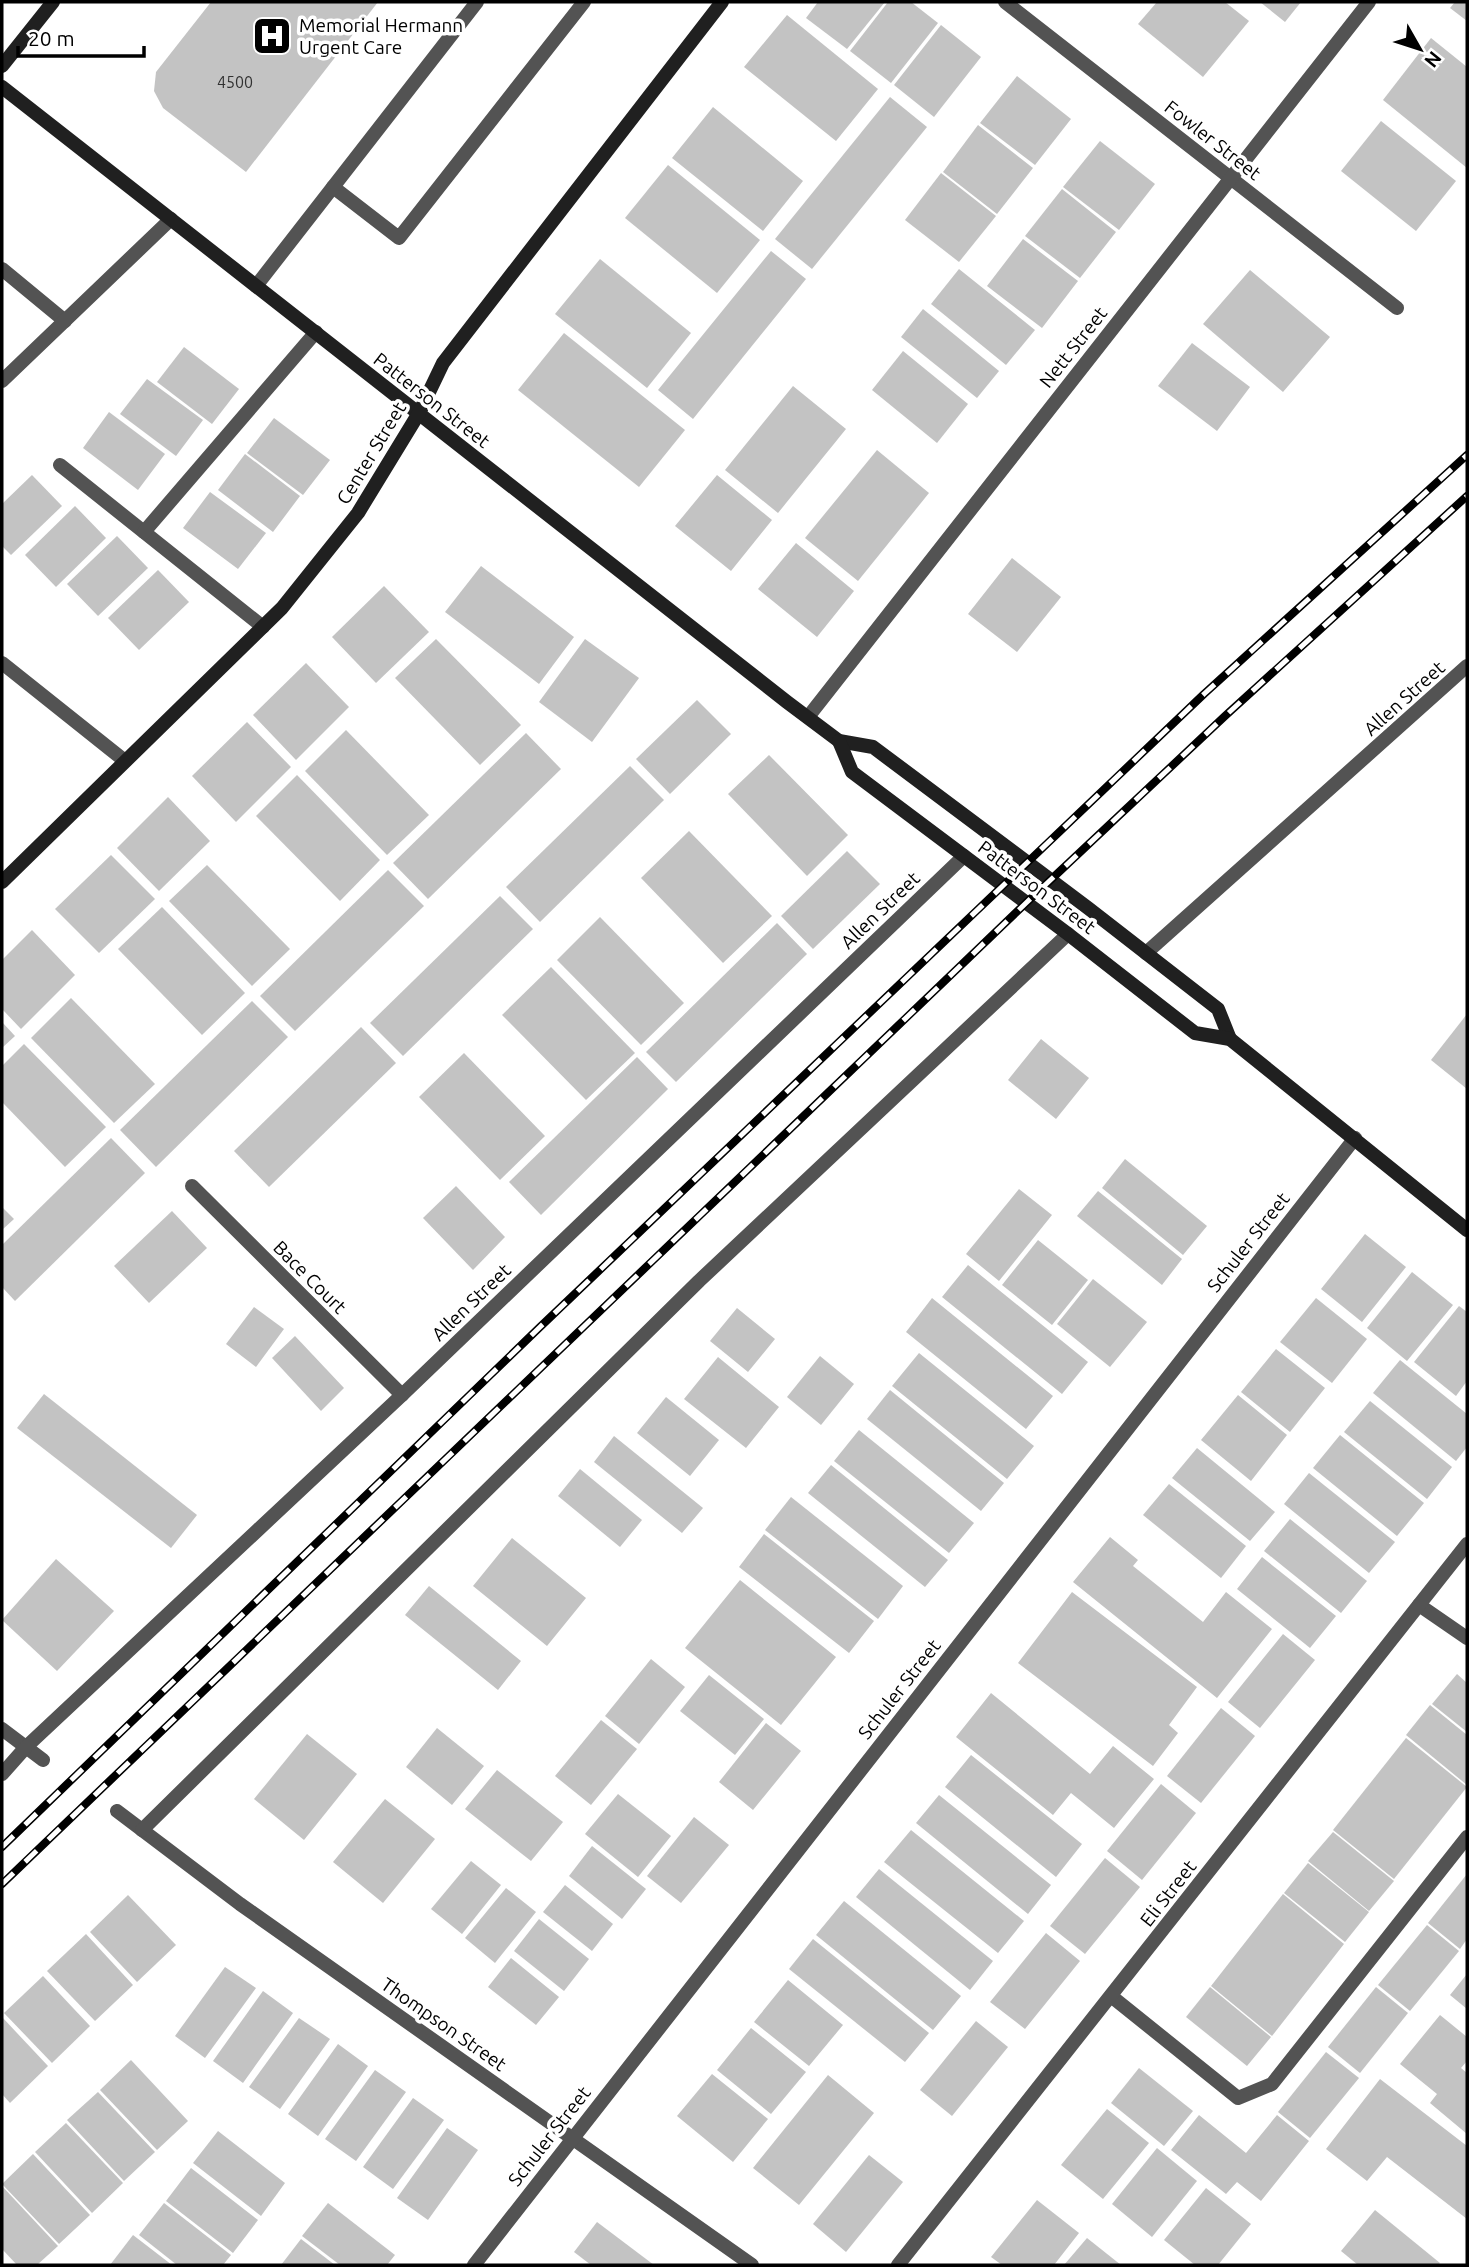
<svg xmlns="http://www.w3.org/2000/svg" width="1469" height="2267" font-family="Ubuntu,sans-serif">
  <rect width="100%" height="100%" fill="#fff"/>
  <!-- building -->
  <g fill="#c3c3c3">
    <path d="M211 2H378L246 172 163 108 154 91 156 72Z"/>
    <path d="M818 2H885L847 49 806 18Z"/>
    <path d="M888 2H911L938 23 891 83 850 51Z"/>
    <path d="M1157 2H1225L1249 21 1203 77 1138 24Z"/>
    <path d="M1260 2H1301L1285 22Z"/>
    <path d="M1455 2H1467V21L1450 8Z"/>
    <path d="M787 15 878 89 836 141 744 67Z"/>
    <path d="M941 25 981 57 934 117 894 85Z"/>
    <path d="M1431 38 1467 67V168L1383 100Z"/>
    <path d="M1017 76 1071 119 1035 165 980 123Z"/>
    <path d="M890 97 927 127 812 269 775 239Z"/>
    <path d="M713 107 803 181 763 231 672 158Z"/>
    <path d="M1381 121 1456 181 1416 231 1341 171Z"/>
    <path d="M978 125 1033 168 997 214 943 172Z"/>
    <path d="M1100 141 1155 184 1119 230 1063 187Z"/>
    <path d="M668 165 760 240 717 293 625 218Z"/>
    <path d="M941 173 996 216 959 262 905 220Z"/>
    <path d="M1062 189 1116 232 1080 278 1025 236Z"/>
    <path d="M1023 239 1078 281 1042 328 987 286Z"/>
    <path d="M771 251 806 279 693 419 658 390Z"/>
    <path d="M600 259 691 333 647 388 555 314Z"/>
    <path d="M959 269 1035 330 1006 365 931 304Z"/>
    <path d="M1250 270 1330 337 1283 392 1203 324Z"/>
    <path d="M923 309 999 371 977 398 901 337Z"/>
    <path d="M564 333 685 430 639 487 518 390Z"/>
    <path d="M1192 343 1250 387 1217 431 1158 386Z"/>
    <path d="M184 347 239 389 212 424 157 382Z"/>
    <path d="M903 351 968 404 937 443 872 390Z"/>
    <path d="M147 379 203 420 176 456 120 414Z"/>
    <path d="M793 386 846 429 778 513 725 470Z"/>
    <path d="M109 412 165 454 138 490 83 448Z"/>
    <path d="M274 418 330 460 303 495 247 453Z"/>
    <path d="M877 450 929 493 858 581 805 538Z"/>
    <path d="M245 454 300 496 273 532 218 490Z"/>
    <path d="M32 475 62 506 11 555 2 546V504Z"/>
    <path d="M717 475 772 520 731 571 675 526Z"/>
    <path d="M210 492 266 533 238 569 183 528Z"/>
    <path d="M75 506 106 538 56 587 25 555Z"/>
    <path d="M117 536 148 568 98 616 67 584Z"/>
    <path d="M796 543 854 591 817 637 758 589Z"/>
    <path d="M1012 558 1061 597 1017 652 968 614Z"/>
    <path d="M481 566 574 637 539 684 445 612Z"/>
    <path d="M158 570 189 602 139 650 108 618Z"/>
    <path d="M384 586 429 632 376 683 332 637Z"/>
    <path d="M436 639 521 725 480 765 395 678Z"/>
    <path d="M585 639 639 678 592 742 539 702Z"/>
    <path d="M306 663 349 707 296 760 253 715Z"/>
    <path d="M697 700 731 734 670 794 636 759Z"/>
    <path d="M247 722 291 767 236 822 192 776Z"/>
    <path d="M346 730 429 815 387 855 305 771Z"/>
    <path d="M526 733 561 769 428 899 393 863Z"/>
    <path d="M769 755 848 835 807 876 728 794Z"/>
    <path d="M630 766 664 800 540 922 506 887Z"/>
    <path d="M297 775 380 860 340 901 256 816Z"/>
    <path d="M168 797 210 841 159 891 117 848Z"/>
    <path d="M689 831 772 916 723 963 641 878Z"/>
    <path d="M847 851 880 884 813 949 781 916Z"/>
    <path d="M111 855 155 899 99 953 55 909Z"/>
    <path d="M207 865 290 949 252 986 169 901Z"/>
    <path d="M388 870 424 906 295 1031 260 996Z"/>
    <path d="M500 896 533 929 403 1056 370 1023Z"/>
    <path d="M162 907 245 993 202 1035 118 949Z"/>
    <path d="M600 917 684 1003 641 1045 557 960Z"/>
    <path d="M777 923 807 954 676 1082 646 1052Z"/>
    <path d="M32 930 75 975 21 1029 2 1009V960Z"/>
    <path d="M551 967 635 1053 586 1100 502 1015Z"/>
    <path d="M71 998 155 1084 114 1123 31 1038Z"/>
    <path d="M252 1001 288 1037 156 1167 120 1130Z"/>
    <path d="M1467 1014V1089L1431 1060Z"/>
    <path d="M2 1022 15 1036 2 1048Z"/>
    <path d="M361 1027 396 1063 269 1187 234 1151Z"/>
    <path d="M1041 1039 1089 1078 1056 1119 1008 1080Z"/>
    <path d="M24 1044 106 1127 65 1167 2 1102V1066Z"/>
    <path d="M464 1053 545 1136 500 1180 419 1097Z"/>
    <path d="M637 1057 668 1089 541 1215 509 1182Z"/>
    <path d="M111 1138 145 1173 15 1301 2 1287V1245Z"/>
    <path d="M1125 1159 1207 1226 1183 1255 1102 1188Z"/>
    <path d="M456 1186 505 1237 473 1270 423 1218Z"/>
    <path d="M1019 1189 1052 1215 999 1281 966 1254Z"/>
    <path d="M1098 1191 1182 1259 1162 1285 1077 1216Z"/>
    <path d="M2 1207 14 1219 2 1230Z"/>
    <path d="M172 1211 207 1248 149 1303 114 1266Z"/>
    <path d="M1365 1234 1406 1267 1362 1322 1321 1289Z"/>
    <path d="M1038 1240 1088 1280 1052 1325 1002 1285Z"/>
    <path d="M968 1265 1088 1362 1062 1394 942 1297Z"/>
    <path d="M1412 1272 1453 1305 1407 1361 1367 1328Z"/>
    <path d="M1093 1279 1147 1322 1110 1367 1057 1324Z"/>
    <path d="M932 1298 1053 1396 1026 1429 906 1332Z"/>
    <path d="M1316 1298 1367 1339 1332 1383 1280 1342Z"/>
    <path d="M1459 1306 1467 1312V1381L1456 1396 1414 1362Z"/>
    <path d="M254 1307 284 1329 256 1367 226 1344Z"/>
    <path d="M737 1308 775 1339 748 1372 710 1341Z"/>
    <path d="M295 1336 344 1388 321 1411 272 1358Z"/>
    <path d="M1276 1349 1325 1388 1290 1432 1241 1392Z"/>
    <path d="M919 1353 1034 1446 1007 1479 892 1386Z"/>
    <path d="M820 1356 854 1384 821 1425 787 1397Z"/>
    <path d="M718 1357 779 1407 746 1448 684 1399Z"/>
    <path d="M1400 1360 1467 1414V1447L1456 1461 1373 1393Z"/>
    <path d="M890 1390 1004 1483 981 1511 867 1419Z"/>
    <path d="M44 1394 197 1515 171 1548 17 1428Z"/>
    <path d="M1238 1395 1287 1435 1251 1481 1201 1440Z"/>
    <path d="M666 1397 719 1440 690 1476 637 1433Z"/>
    <path d="M1370 1401 1452 1467 1427 1499 1344 1432Z"/>
    <path d="M859 1430 974 1523 949 1553 834 1461Z"/>
    <path d="M1340 1435 1424 1503 1397 1536 1313 1468Z"/>
    <path d="M614 1436 703 1508 682 1533 594 1462Z"/>
    <path d="M1197 1448 1275 1512 1250 1541 1172 1478Z"/>
    <path d="M831 1465 948 1560 925 1587 808 1493Z"/>
    <path d="M580 1469 642 1520 620 1547 558 1496Z"/>
    <path d="M1309 1473 1395 1542 1369 1573 1284 1504Z"/>
    <path d="M1169 1484 1246 1546 1221 1578 1143 1515Z"/>
    <path d="M791 1497 903 1586 878 1619 765 1530Z"/>
    <path d="M1290 1519 1367 1581 1341 1613 1264 1551Z"/>
    <path d="M764 1534 874 1621 849 1653 739 1567Z"/>
    <path d="M1110 1537 1138 1560 1133 1566 1203 1622 1226 1592 1272 1629 1217 1698 1073 1582Z"/>
    <path d="M512 1538 586 1598 547 1646 473 1586Z"/>
    <path d="M1262 1557 1336 1616 1310 1648 1237 1589Z"/>
    <path d="M56 1559 114 1611 57 1671 2 1620Z"/>
    <path d="M740 1580 836 1657 781 1725 685 1648Z"/>
    <path d="M429 1586 521 1661 498 1690 405 1615Z"/>
    <path d="M1072 1592 1197 1687 1169 1725 1178 1733 1153 1766 1018 1663Z"/>
    <path d="M1283 1634 1315 1660 1260 1728 1228 1702Z"/>
    <path d="M651 1659 685 1687 639 1744 605 1716Z"/>
    <path d="M1457 1674 1467 1683V1732L1432 1704Z"/>
    <path d="M709 1675 764 1719 735 1755 680 1711Z"/>
    <path d="M991 1693 1090 1774 1113 1746 1154 1779 1114 1828 1071 1793 1053 1815 956 1737Z"/>
    <path d="M1430 1705 1467 1735V1785L1406 1735Z"/>
    <path d="M1221 1708 1255 1736 1201 1803 1167 1776Z"/>
    <path d="M601 1720 637 1749 591 1805 555 1776Z"/>
    <path d="M766 1723 801 1751 753 1810 719 1782Z"/>
    <path d="M437 1728 484 1766 452 1805 406 1767Z"/>
    <path d="M307 1734 357 1774 304 1840 254 1799Z"/>
    <path d="M1406 1738 1467 1787 1394 1879 1333 1830Z"/>
    <path d="M971 1755 1082 1844 1056 1877 945 1787Z"/>
    <path d="M497 1770 563 1822 531 1861 465 1809Z"/>
    <path d="M1161 1784 1196 1813 1142 1880 1107 1851Z"/>
    <path d="M618 1794 671 1836 638 1877 585 1834Z"/>
    <path d="M939 1795 1051 1885 1028 1914 916 1823Z"/>
    <path d="M385 1799 435 1839 383 1903 333 1862Z"/>
    <path d="M694 1817 729 1845 681 1903 647 1876Z"/>
    <path d="M911 1830 1024 1921 998 1953 884 1862Z"/>
    <path d="M1333 1832 1394 1881 1369 1911 1308 1861Z"/>
    <path d="M592 1846 646 1889 622 1919 569 1876Z"/>
    <path d="M1105 1858 1140 1887 1085 1954 1050 1926Z"/>
    <path d="M471 1861 501 1885 462 1934 431 1909Z"/>
    <path d="M1308 1863 1369 1912 1345 1942 1284 1893Z"/>
    <path d="M879 1869 993 1961 970 1990 856 1897Z"/>
    <path d="M1467 1874V1939L1460 1949 1428 1923Z"/>
    <path d="M565 1885 613 1924 592 1951 543 1912Z"/>
    <path d="M506 1888 536 1912 495 1963 465 1938Z"/>
    <path d="M1283 1894 1344 1944 1272 2036 1211 1986Z"/>
    <path d="M128 1895 176 1945 137 1982 90 1932Z"/>
    <path d="M844 1901 961 1996 933 2030 816 1935Z"/>
    <path d="M539 1919 589 1959 564 1991 514 1951Z"/>
    <path d="M1427 1925 1459 1951 1410 2011 1378 1985Z"/>
    <path d="M1046 1933 1080 1961 1025 2029 990 2002Z"/>
    <path d="M86 1934 133 1985 95 2021 47 1971Z"/>
    <path d="M813 1939 929 2033 905 2062 789 1969Z"/>
    <path d="M511 1958 559 1997 536 2025 488 1987Z"/>
    <path d="M225 1967 256 1988 205 2058 175 2036Z"/>
    <path d="M1467 1974V2009L1450 1995Z"/>
    <path d="M43 1976 90 2026 52 2063 4 2013Z"/>
    <path d="M788 1980 843 2025 809 2066 754 2022Z"/>
    <path d="M1210 1987 1271 2037 1247 2066 1186 2017Z"/>
    <path d="M1376 1987 1408 2013 1360 2073 1328 2047Z"/>
    <path d="M263 1991 293 2013 243 2083 213 2061Z"/>
    <path d="M1440 2015 1467 2037V2061L1461 2068 1467 2073V2134L1430 2103 1437 2094 1400 2064Z"/>
    <path d="M2 2017 48 2066 10 2103 2 2094Z"/>
    <path d="M299 2018 330 2039 280 2109 249 2087Z"/>
    <path d="M976 2021 1008 2047 952 2116 920 2090Z"/>
    <path d="M751 2028 806 2072 771 2114 717 2070Z"/>
    <path d="M338 2044 368 2066 318 2136 288 2114Z"/>
    <path d="M1326 2052 1359 2078 1310 2138 1278 2112Z"/>
    <path d="M131 2060 188 2121 157 2150 100 2090Z"/>
    <path d="M1139 2068 1193 2111 1164 2146 1111 2103Z"/>
    <path d="M375 2070 406 2092 356 2161 325 2139Z"/>
    <path d="M712 2074 768 2119 733 2162 677 2116Z"/>
    <path d="M828 2075 874 2113 799 2205 753 2168Z"/>
    <path d="M1380 2079 1467 2146V2219L1387 2157 1367 2181 1326 2149Z"/>
    <path d="M98 2092 155 2152 124 2181 67 2120Z"/>
    <path d="M413 2098 444 2120 393 2189 363 2167Z"/>
    <path d="M1107 2109 1149 2143 1103 2199 1061 2165Z"/>
    <path d="M1199 2115 1246 2153 1277 2115 1309 2141 1261 2201 1237 2182 1226 2194 1171 2150Z"/>
    <path d="M66 2123 123 2183 92 2213 35 2152Z"/>
    <path d="M447 2128 478 2150 428 2220 397 2198Z"/>
    <path d="M218 2131 285 2183 261 2216 193 2163Z"/>
    <path d="M1157 2148 1197 2181 1152 2237 1112 2204Z"/>
    <path d="M33 2154 90 2215 59 2244 2 2184Z"/>
    <path d="M869 2155 903 2182 846 2252 813 2224Z"/>
    <path d="M191 2168 258 2220 233 2253 166 2201Z"/>
    <path d="M2 2186 58 2246 37 2265H17L2 2249Z"/>
    <path d="M1206 2188 1251 2224 1218 2265H1195L1164 2240Z"/>
    <path d="M1037 2200 1079 2233 1054 2265H1002L991 2257Z"/>
    <path d="M164 2203 231 2255 223 2265H177L139 2235Z"/>
    <path d="M328 2203 395 2255 387 2265H340L302 2236Z"/>
    <path d="M1375 2210 1440 2263 1438 2265H1358L1341 2251Z"/>
    <path d="M597 2222 654 2265H591L574 2252Z"/>
    <path d="M133 2235 172 2265H110Z"/>
    <path d="M1087 2238 1121 2265H1064Z"/>
    <path d="M301 2239 335 2265H281Z"/>
  </g>
  <g fill="none" stroke-linecap="round" stroke-linejoin="round">
    <!-- lane -->
    <g stroke="#535353" stroke-width="14">
      <path d="M333 187 399 238 584 2"/>
      <path d="M2 269 65 321"/>
      <path d="M256 286 477 2"/>
      <path d="M2 381 171 219"/>
      <path d="M60 465 263 627"/>
      <path d="M144 532 316 332"/>
      <path d="M2 663 125 761"/>
      <path d="M1419 1605 1467 1638"/>
      <path d="M1111 1996 1238 2098 1272 2084 1467 1837"/>
    </g>
    <!-- street -->
    <g stroke="#535353" stroke-width="14">
      <path d="M1005 2 1397 308"/>
      <path d="M808 717 1369 2"/>
      <path d="M1146 953 1467 666"/>
      <path d="M192 1186 402 1395"/>
      <path d="M2 1729 43 1760"/>
      <path d="M2 1774 26 1747 402 1395 964 856"/>
      <path d="M117 1811 240 1904 752 2265"/>
      <path d="M142 1830 699 1281 1068 934"/>
      <path d="M474 2265 1355 1138"/>
      <path d="M898 2265 1467 1544"/>
    </g>
    <!-- secondary -->
    <g stroke="#202020" stroke-width="14">
      <path d="M2 66 53 2"/>
      <path d="M2 87 787 702 839 741 873 747 1088 908 1218 1009 1230 1039"/>
      <path d="M839 741 852 772 1068 934 1195 1033 1230 1039 1467 1230"/>
      <path d="M2 882 282 608 358 513 419 413 443 363 722 2"/>
    </g>
    <defs>
      <g id="rail">
        <path d="M2 1847 540 1327 1204 694 1467 455"/>
        <path d="M2 1884 1026 903 1225 716 1467 496"/>
      </g>
    </defs>
    <!-- rail casing -->
    <use href="#rail" stroke="#000" stroke-width="8"/>
    <!-- rail -->
    <use href="#rail" stroke="#fff" stroke-width="5" stroke-dasharray="16" stroke-linecap="butt"/>
  </g>
  <!-- icons -->
  <defs>
    <symbol id="hospital-square" viewBox="-11 -11 22 22"><rect x="-9" y="-9" width="18" height="18" rx="4" fill="#000" stroke="#fff"/><path d="M-5-5h3v3.5h4V-5h3V5h-3V1.5h-4V5h-3Z" fill="#fff"/></symbol>
  </defs>
  <g fill-rule="evenodd">
    <use href="#hospital-square" x="250" y="14" width="44" height="44"/>
  </g>
  <g text-anchor="middle" dominant-baseline="central" stroke-width="7" stroke-linejoin="round" paint-order="stroke">
    <!-- number labels -->
    <g font-size="16" fill="#313131">
      <text x="235" y="82">4500</text>
    </g>
    <!-- poi labels -->
    <g font-size="19" fill="#000" stroke="#fff" text-anchor="start">
      <text x="299" y="25">Memorial Hermann<tspan x="299" dy="22">Urgent Care</tspan></text>
    </g>
    <!-- street labels -->
    <g font-size="19" fill="#000" stroke="#fff">
      <text transform="translate(1213 140) rotate(38)">Fowler Street</text>
      <text transform="translate(1073 347) rotate(-52)">Nett Street</text>
      <text transform="translate(432 400) rotate(38)">Patterson Street</text>
      <text transform="translate(371 453) rotate(-59)">Center Street</text>
      <text transform="translate(1404 698) rotate(-42)">Allen Street</text>
      <text transform="translate(1037 887) rotate(37)">Patterson Street</text>
      <text transform="translate(880 910) rotate(-44)">Allen Street</text>
      <text transform="translate(1248 1242) rotate(-52)">Schuler Street</text>
      <text transform="translate(310 1277) rotate(45)">Bace Court</text>
      <text transform="translate(471 1302) rotate(-44)">Allen Street</text>
      <text transform="translate(899 1689) rotate(-52)">Schuler Street</text>
      <text transform="translate(1168 1893) rotate(-52)">Eli Street</text>
      <text transform="translate(444 2024) rotate(35)">Thompson Street</text>
      <text transform="translate(549 2136) rotate(-52)">Schuler Street</text>
    </g>
  </g>
  <!-- border -->
  <rect width="1469" height="2267" fill="none" stroke="#000000" stroke-width="7"/>
  <!-- north arrow -->
  <g transform="translate(1420 49) rotate(129)" stroke="#ffffff" stroke-width="5" paint-order="stroke">
  <path d="M0-5L12 26L0 18L-12 26Z" fill="#000000"/>
  <text y="-10" font-size="19" font-weight="bold" text-anchor="middle" fill="#000000">N</text>
  </g>
  <!-- scale -->
  <path d="M18 46v10h126v-10" fill="none" stroke="#000000" stroke-width="3.5"/>
  <text x="28" y="46" font-size="21" fill="#000000" stroke="#ffffff" stroke-width="5" paint-order="stroke">20 m</text>
</svg>
